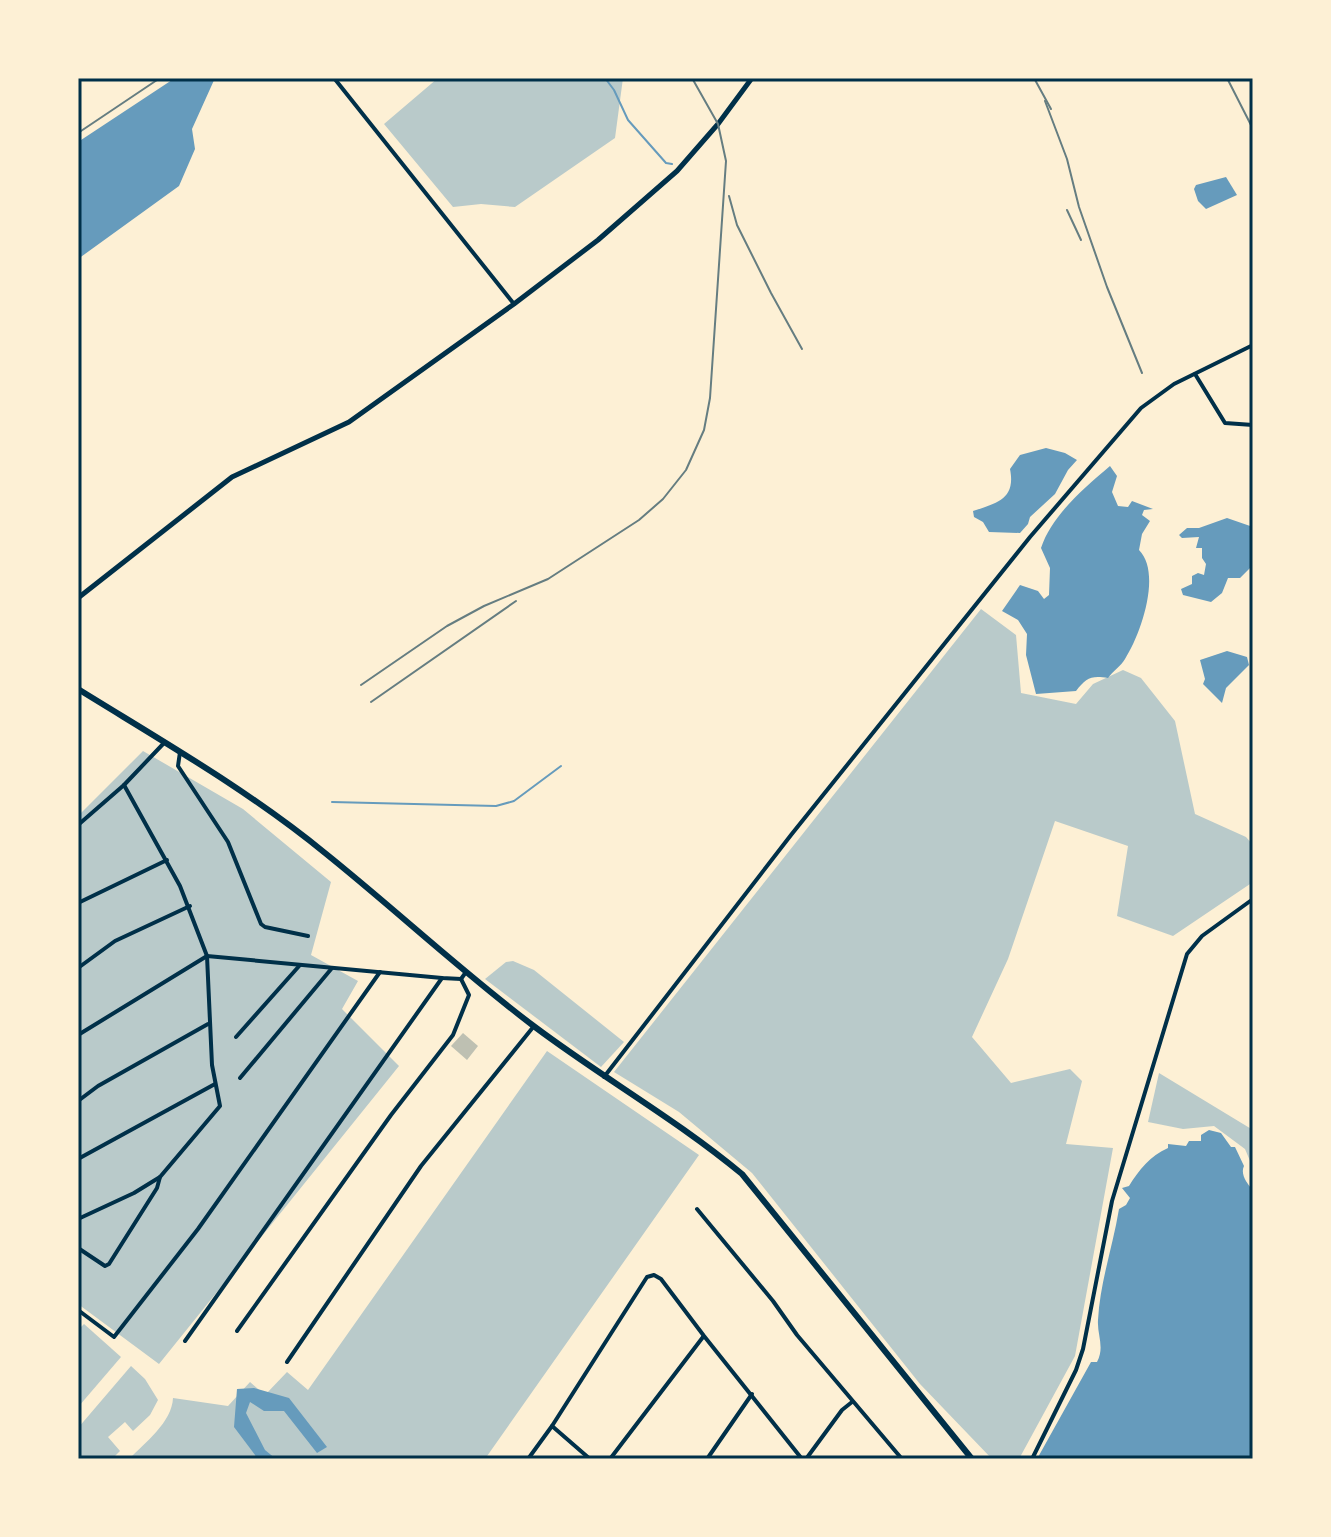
<svg xmlns="http://www.w3.org/2000/svg" width="1331" height="1537" font-family="Rubik,sans-serif">
  <rect width="100%" height="100%" fill="#fdf0d5"/>
  <!-- green -->
  <g fill="#b9caca">
    <path d="M438 78H623L615 138 515 207 481 204 453 207 384 124Z"/>
    <path d="M981 609 1016 635 1021 693 1076 704 1093 684 1123 670 1141 678 1175 721 1195 814 1246 837 1253 845V882L1173 936 1117 916 1128 846 1055 821 1008 959 972 1037 1011 1083 1070 1069 1082 1081 1066 1144 1113 1148 1075 1356 1019 1459H992L920 1384 752 1173 679 1112 614 1072Z"/>
    <path d="M143 751 243 809 331 882 311 955 358 981 342 1009 399 1066 159 1364 78 1304V816Z"/>
    <path d="M513 961 534 970 624 1042 601 1067 485 979 506 962Z"/>
    <path d="M547 1051 699 1155 485 1459H129C145 1443 172 1422 173 1398L228 1406 250 1382 265 1395 287 1372 308 1390Z"/>
    <path d="M1159 1073 1253 1130V1168L1245 1149 1214 1126 1183 1129 1148 1122Z"/>
    <path d="M84 1324 121 1357 79 1406 78 1330Z"/>
    <path d="M131 1366 145 1379 158 1400 150 1415 133 1431 125 1422 108 1437 120 1451 112 1459H78V1428Z"/>
  </g>
  <!-- water -->
  <g fill="#669bbc">
    <path d="M175 78H215L192 129 195 149 179 186 78 259V142Z"/>
    <path d="M1226 177 1237 195 1206 209 1198 201 1194 189 1196 185Z"/>
    <path d="M1046 448 1065 453 1077 460 1068 470 1055 494 1030 517 1028 524 1020 533 989 532 983 522 974 517 973 511C997 503 1016 499 1010 469L1020 455Z"/>
    <path d="M1110 466 1117 476 1112 492 1118 506 1128 507 1132 501 1153 509 1144 510 1142 515 1150 521 1142 534 1139 550C1162 573 1141 634 1125 659 1121 666 1113 671 1108 678 1091 675 1086 678 1076 691L1036 694 1026 655 1027 634 1018 620 1002 611 1020 585 1038 591 1044 599 1049 595 1050 568 1041 548C1052 515 1084 488 1110 466Z"/>
    <path d="M1227 518 1253 527V565L1240 578H1228L1222 593 1211 602 1183 595 1181 589 1192 584V576L1198 573 1204 575 1206 564 1202 558V548H1196L1199 537 1182 538 1179 535 1187 528H1199Z"/>
    <path d="M1227 651 1247 657 1249 665 1226 688 1222 703 1203 684 1205 679 1200 660Z"/>
    <path d="M1209 1130 1221 1133 1231 1147H1235L1244 1166C1240 1174 1247 1184 1253 1190V1459H1037L1091 1362H1097C1105 1347 1097 1335 1098 1320 1100 1282 1113 1246 1119 1209L1126 1205 1130 1198 1122 1188 1129 1186C1139 1170 1150 1156 1168 1148V1144L1186 1146 1189 1141H1201V1135Z"/>
    <path d="M254 1388 289 1398 327 1447 317 1453 284 1411H264L250 1402 246 1413 265 1450 276 1459H258L234 1427 237 1389Z"/>
  </g>
  <g fill="none" stroke-linecap="round" stroke-linejoin="round">
    <!-- stream -->
    <g stroke="#669bbc" stroke-width="2">
      <path d="M605 78 614 90 628 120 666 163 672 164"/>
      <path d="M332 802 496 806 514 801 561 766"/>
    </g>
  </g>
  <!-- building -->
  <path fill="#bec0b2" d="M463 1033 478 1046 467 1060 451 1046Z"/>
  <g fill="none" stroke-linecap="round" stroke-linejoin="round">
    <!-- minor -->
    <g stroke="#003049" stroke-width="4">
      <path d="M334 78 514 304"/>
      <path d="M1195 374 1225 423 1253 425"/>
      <path d="M180 752 178 766 228 842 261 924 265 927 308 936"/>
      <path d="M124 785 164 743"/>
      <path d="M78 825 124 785 180 886 207 956 212 1065 220 1106 160 1177 157 1188 109 1264 105 1266 78 1248"/>
      <path d="M78 903 167 860"/>
      <path d="M78 968 115 941 190 906"/>
      <path d="M78 1035 207 956 442 978 461 979 466 972"/>
      <path d="M236 1037 300 965"/>
      <path d="M240 1078 332 968"/>
      <path d="M78 1101 98 1086 208 1024"/>
      <path d="M78 1159 215 1084"/>
      <path d="M697 1209 773 1301 797 1335 902 1459"/>
      <path d="M78 1219 134 1193 160 1177"/>
      <path d="M78 1310 114 1337 198 1229 380 972"/>
      <path d="M237 1331 391 1115 453 1035 469 995 461 979"/>
      <path d="M185 1341 442 978"/>
      <path d="M287 1362 421 1166 534 1026"/>
      <path d="M552 1426 647 1277 654 1275 661 1279 704 1336 802 1459"/>
      <path d="M528 1459 552 1426 590 1459"/>
      <path d="M610 1459 703 1337"/>
      <path d="M707 1459 752 1394"/>
      <path d="M806 1459 842 1410 852 1402"/>
    </g>
    <!-- tertiary -->
    <g stroke="#003049" stroke-width="4">
      <path d="M604 1077 791 835 1030 537 1141 408 1174 384 1253 345"/>
      <path d="M1032 1459 1076 1370 1083 1349 1112 1201 1187 954 1202 936 1253 899"/>
    </g>
    <!-- secondary -->
    <path stroke="#003049" stroke-width="5" d="M78 598 232 477 349 422 514 304 598 240 677 171 718 124 752 78"/>
    <!-- primary -->
    <path stroke="#003049" stroke-width="6" d="M78 689C162 741 248 790 325 853 396 910 462 972 535 1027 603 1078 677 1120 742 1174L972 1459"/>
    <!-- rail -->
    <g stroke="#657d81" stroke-width="2">
      <path d="M1034 78 1051 109"/>
      <path d="M1227 78 1253 129"/>
      <path d="M1045 101 1067 159 1079 207 1107 287 1142 373"/>
      <path d="M78 133 160 78"/>
      <path d="M729 196 737 225 771 293 802 349"/>
      <path d="M1067 210 1081 240"/>
      <path d="M361 685 447 626 484 606 548 579 639 520 663 499 686 470 704 430 710 398 726 161 718 124 692 78"/>
      <path d="M371 702 516 601"/>
    </g>
  </g>
  <!-- border -->
  <rect width="1331" height="1537" fill="none" stroke="#fdf0d5" stroke-width="160"/>
  <rect x="80" y="80" width="1171" height="1377" fill="none" stroke="#003049" stroke-width="3"/>
</svg>
